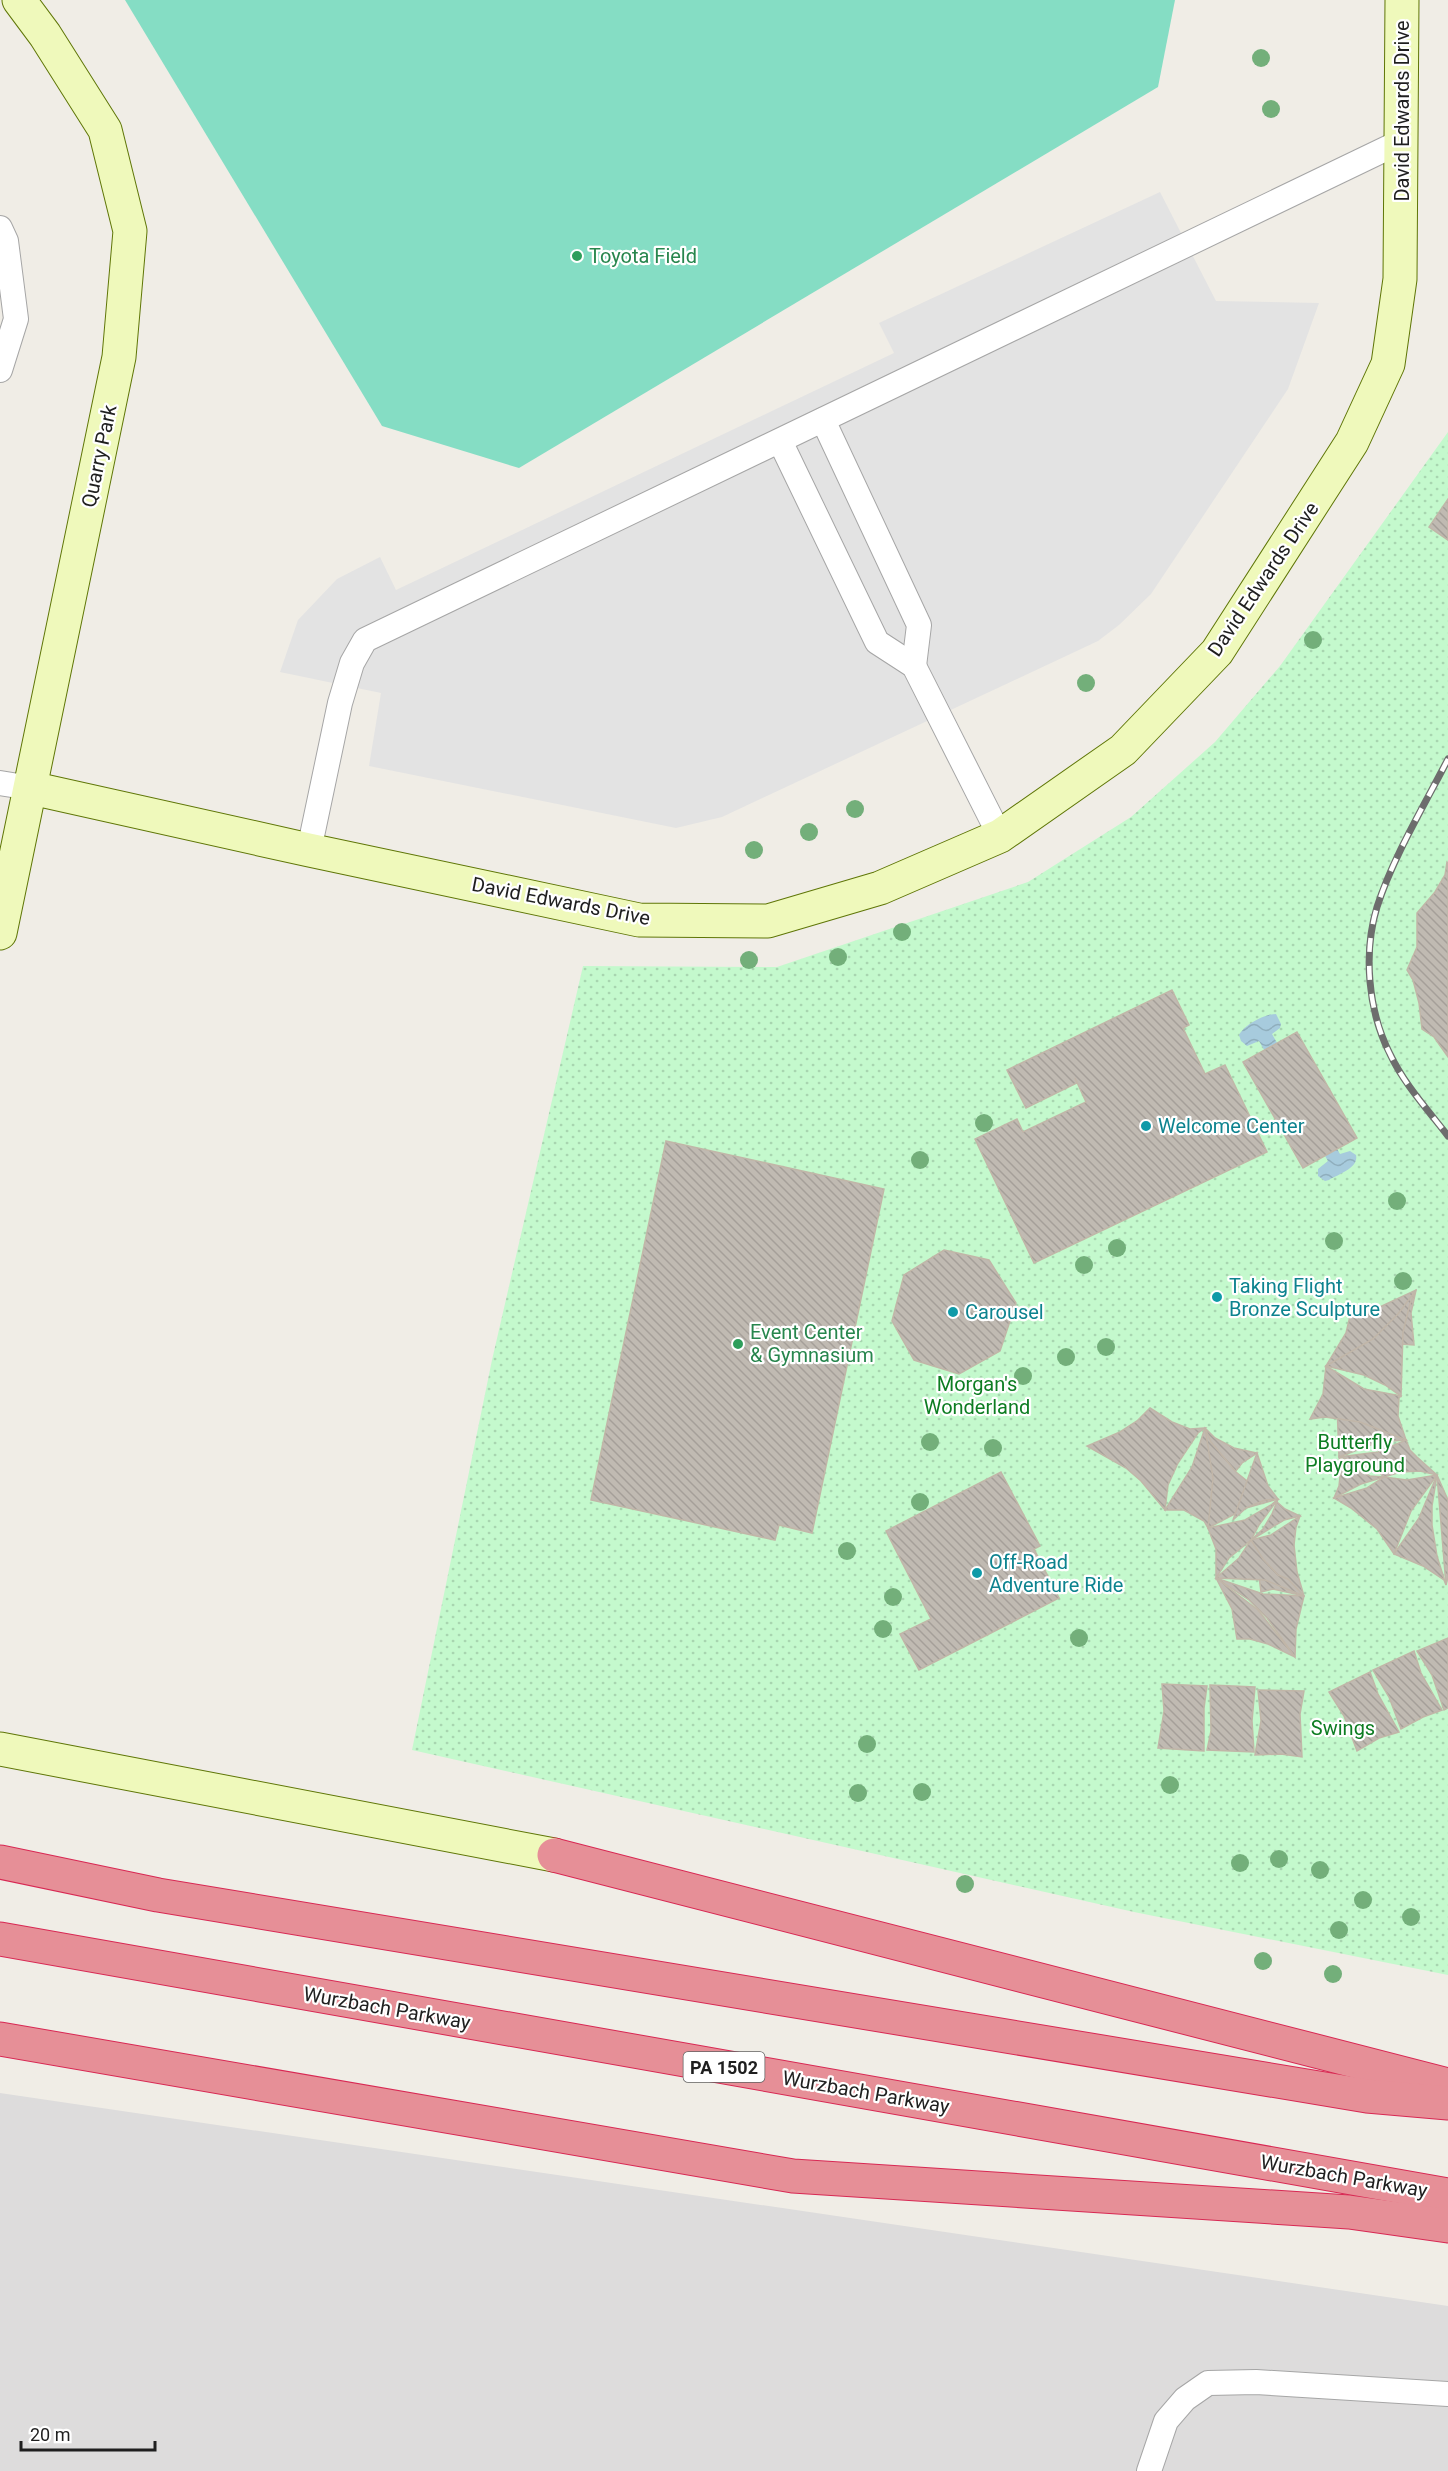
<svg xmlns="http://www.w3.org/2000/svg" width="1448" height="2471" font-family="Roboto,sans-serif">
  <defs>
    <pattern id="park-dots" width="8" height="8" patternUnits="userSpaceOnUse" patternTransform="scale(1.5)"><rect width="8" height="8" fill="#c4f9cd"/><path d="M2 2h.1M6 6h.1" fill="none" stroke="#a8d5b0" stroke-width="1.8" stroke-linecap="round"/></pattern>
    <pattern id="water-waves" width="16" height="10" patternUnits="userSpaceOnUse" patternTransform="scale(1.5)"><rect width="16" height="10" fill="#a7cbdd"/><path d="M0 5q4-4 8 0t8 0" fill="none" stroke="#8faebd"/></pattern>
    <pattern id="building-back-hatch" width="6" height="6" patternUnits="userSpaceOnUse" patternTransform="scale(1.5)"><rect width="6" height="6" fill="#c0bab2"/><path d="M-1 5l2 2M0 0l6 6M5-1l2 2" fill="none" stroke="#a59f99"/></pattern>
  </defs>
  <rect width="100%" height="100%" fill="#f0ede6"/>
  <!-- residential -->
  <path fill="#dddcdc" d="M0 2093 1448 2306V2471H0Z"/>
  <!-- park -->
  <path fill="url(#park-dots)" d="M1448 432V1975L1134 1912 412 1750 492 1360 583 966 777 967 1028 882 1131 817 1215 742 1280 666Z"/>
  <!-- pitch -->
  <path fill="#85ddc4" d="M125 0H1175L1158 87 519 468 382 426Z"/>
  <!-- parking -->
  <path fill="#e3e3e3" d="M1160 192 1216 301 1319 303 1288 389 1151 594 1119 625 1098 641 722 817 676 828 369 766 381 693 280 672 298 620 337 579 380 557 396 590 894 353 879 323Z"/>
  <!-- water -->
  <path fill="url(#water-waves)" d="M1276 1014 1281 1024 1280 1028 1272 1034 1340 1154 1350 1151 1356 1155C1359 1168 1339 1174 1329 1180L1325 1181 1318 1176V1169L1328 1161 1259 1041 1247 1046 1241 1041 1239 1035C1244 1025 1264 1014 1276 1014Z"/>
  <!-- building -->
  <g fill="url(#building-back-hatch)" stroke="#c1b6a8" stroke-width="1.5">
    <path d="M1448 499V540L1429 527Z"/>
    <path d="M1447 862 1448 863V1057L1434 1037 1422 1029 1419 1003 1413 980 1407 970 1417 947V913L1435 892 1445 875Z"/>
    <path d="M1172 990 1189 1025 1183 1028 1205 1074 1225 1065 1267 1152 1034 1263 975 1139 1017 1119 1023 1132 1086 1102 1075 1078 1077 1083 1026 1108 1007 1070Z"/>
    <path d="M1297 1032 1357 1138 1303 1168 1243 1062Z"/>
    <path d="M666 1141 884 1189 812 1533 779 1525 775 1540 591 1500Z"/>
    <path d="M944 1250 989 1260 1016 1303 1000 1351 959 1374 914 1360 892 1321 904 1275Z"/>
    <path d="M1416 1290 1411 1313 1414 1345 1400 1344 1373 1347 1326 1366 1346 1333 1351 1312H1369Z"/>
    <path d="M1416 1290 1410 1304 1403 1332 1401 1396 1385 1385 1364 1375 1326 1366 1373 1339 1398 1314Z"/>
    <path d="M1326 1366 1346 1395 1367 1415 1379 1425 1406 1440 1379 1442 1339 1457 1337 1405Z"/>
    <path d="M1326 1366 1364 1389 1401 1396 1399 1398 1398 1416 1406 1440 1360 1422 1325 1417 1310 1419 1323 1394Z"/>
    <path d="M1150 1408 1172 1422 1190 1429 1205 1428 1198 1433 1178 1463 1168 1485 1165 1510 1141 1481 1126 1468 1087 1446 1120 1432 1137 1421Z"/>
    <path d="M1205 1428 1215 1438 1234 1448 1257 1453 1242 1463 1231 1477 1208 1528 1204 1521 1184 1510H1165L1192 1467Z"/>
    <path d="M1205 1428 1211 1442 1236 1472 1261 1492 1278 1499 1246 1508 1208 1528 1213 1478Z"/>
    <path d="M1406 1440 1410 1450 1417 1457 1437 1475 1420 1471 1401 1472 1384 1477 1370 1465 1339 1457 1378 1452Z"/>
    <path d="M1257 1453 1268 1486 1278 1499 1265 1500 1246 1508 1233 1520Z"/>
    <path d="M1339 1457 1346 1464 1359 1471 1370 1476 1384 1477 1361 1484 1334 1498 1339 1486 1341 1467Z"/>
    <path d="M1001 1472 1040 1546 1034 1549 1059 1598 919 1670 900 1634 931 1619 886 1531Z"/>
    <path d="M1437 1475 1448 1500V1577L1446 1585Z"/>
    <path d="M1437 1475 1432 1506V1525L1437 1556 1446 1585 1444 1580 1423 1566 1394 1554 1419 1518Z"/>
    <path d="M1437 1475 1411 1511 1394 1554 1377 1529 1351 1508 1334 1498 1367 1488 1384 1477 1407 1480Z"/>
    <path d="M1278 1499 1259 1525 1251 1540 1229 1558 1216 1578V1549L1208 1528 1245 1520 1271 1505Z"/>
    <path d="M1278 1499 1277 1502 1285 1509 1300 1516 1284 1520 1251 1540 1263 1529 1272 1514Z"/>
    <path d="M1300 1516 1296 1527 1294 1545 1297 1572 1304 1596 1273 1589 1261 1592 1257 1560 1251 1540 1271 1535Z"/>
    <path d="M1251 1540 1263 1559 1278 1575 1288 1579 1304 1596 1265 1580 1216 1578 1239 1558Z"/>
    <path d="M1216 1578 1263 1594 1304 1596 1296 1629 1295 1657 1267 1618 1249 1600Z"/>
    <path d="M1216 1578 1258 1610 1295 1657 1268 1644 1250 1639H1237L1232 1609Z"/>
    <path d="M1448 1638V1708L1444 1710 1432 1675 1417 1651Z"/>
    <path d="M1414 1651 1421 1673 1442 1710 1423 1717 1401 1729 1389 1697 1373 1670Z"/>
    <path d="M1370 1672 1378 1694 1399 1732 1379 1738 1357 1751 1344 1716 1329 1692Z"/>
    <path d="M1162 1684 1207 1686 1204 1708V1751L1158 1748 1164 1711Z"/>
    <path d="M1210 1685 1255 1687 1252 1721 1254 1752 1207 1750 1211 1731Z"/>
    <path d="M1258 1690 1304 1691 1300 1714 1302 1757 1281 1754 1255 1755 1261 1721Z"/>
  </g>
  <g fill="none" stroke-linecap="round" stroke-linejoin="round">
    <defs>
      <g id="lane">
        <path d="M0 228 6 241 16 319 0 370"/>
        <path d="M823 420 919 625 914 666"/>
        <path d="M780 441 877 642 914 666 1000 836"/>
        <path d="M0 783 31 788"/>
        <path d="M309 850 340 703 352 663 365 640 1402 141"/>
        <path d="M1149 2471 1166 2421 1185 2399 1208 2383 1256 2382 1448 2394"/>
      </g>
      <g id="secondary">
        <path d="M31 788 309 850 639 920 768 921 880 888 1000 836 1123 750 1217 652 1352 442 1388 364 1400 279 1402 0"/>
        <path d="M0 933 119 357 130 231 105 130 45 35 19 0"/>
        <path d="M0 1749 554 1855"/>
      </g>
      <g id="highway">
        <path d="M554 1855 1448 2085"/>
        <path d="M0 1862 158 1895 1367 2096 1448 2103"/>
        <path d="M0 1939 1448 2195"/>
        <path d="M0 2039 793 2176 1349 2212 1448 2226"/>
      </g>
    </defs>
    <!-- lane casing -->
    <use href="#lane" stroke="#a6a6a6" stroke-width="26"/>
    <!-- secondary casing -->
    <use href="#secondary" stroke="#5f7607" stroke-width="35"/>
    <!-- highway casing -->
    <use href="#highway" stroke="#d82853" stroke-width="35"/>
    <!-- lane -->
    <use href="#lane" stroke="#fff" stroke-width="24"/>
    <!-- secondary -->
    <use href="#secondary" stroke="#eff9bb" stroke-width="33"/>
    <!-- highway -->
    <use href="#highway" stroke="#e68f97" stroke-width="33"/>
    <defs>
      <path id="rail" d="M1448 759C1424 806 1393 857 1377 907 1363 953 1368 1011 1390 1054 1404 1084 1428 1110 1448 1136"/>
    </defs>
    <!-- rail casing -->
    <use href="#rail" stroke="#6d6d6d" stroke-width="7"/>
    <!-- rail -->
    <use href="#rail" stroke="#fff" stroke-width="4.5" stroke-dasharray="14" stroke-linecap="butt"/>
  </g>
  <!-- trees -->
  <g fill="#73af7a">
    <circle cx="1261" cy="58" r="9"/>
    <circle cx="1271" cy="109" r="9"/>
    <circle cx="1313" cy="640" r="9"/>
    <circle cx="1086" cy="683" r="9"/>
    <circle cx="855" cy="809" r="9"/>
    <circle cx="809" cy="832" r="9"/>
    <circle cx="754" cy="850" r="9"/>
    <circle cx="902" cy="932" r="9"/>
    <circle cx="838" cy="957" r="9"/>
    <circle cx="749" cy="960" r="9"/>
    <circle cx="984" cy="1123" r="9"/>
    <circle cx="920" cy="1160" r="9"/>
    <circle cx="1397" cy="1201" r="9"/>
    <circle cx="1334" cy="1241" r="9"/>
    <circle cx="1117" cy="1248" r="9"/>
    <circle cx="1084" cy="1265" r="9"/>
    <circle cx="1403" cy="1281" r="9"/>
    <circle cx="1106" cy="1347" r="9"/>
    <circle cx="1066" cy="1357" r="9"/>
    <circle cx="1023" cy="1376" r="9"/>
    <circle cx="930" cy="1442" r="9"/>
    <circle cx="993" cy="1448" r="9"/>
    <circle cx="920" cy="1502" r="9"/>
    <circle cx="847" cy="1551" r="9"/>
    <circle cx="893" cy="1597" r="9"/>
    <circle cx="883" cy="1629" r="9"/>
    <circle cx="1079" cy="1638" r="9"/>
    <circle cx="867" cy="1744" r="9"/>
    <circle cx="1170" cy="1785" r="9"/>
    <circle cx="922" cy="1792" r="9"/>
    <circle cx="858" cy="1793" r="9"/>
    <circle cx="1279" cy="1859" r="9"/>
    <circle cx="1240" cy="1863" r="9"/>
    <circle cx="1320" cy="1870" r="9"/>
    <circle cx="965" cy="1884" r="9"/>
    <circle cx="1363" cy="1900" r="9"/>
    <circle cx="1411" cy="1917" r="9"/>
    <circle cx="1339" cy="1930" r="9"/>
    <circle cx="1263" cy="1961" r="9"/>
    <circle cx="1333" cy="1974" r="9"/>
  </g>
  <!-- markers -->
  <g fill="#2e9e5b" stroke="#fff" stroke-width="2">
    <circle cx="577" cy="256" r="6"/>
    <circle cx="738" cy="1344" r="6"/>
  </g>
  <g fill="#0f9aa8" stroke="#fff" stroke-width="2">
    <circle cx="1146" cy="1126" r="6"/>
    <circle cx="1217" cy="1297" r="6"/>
    <circle cx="953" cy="1312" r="6"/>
    <circle cx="977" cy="1573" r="6"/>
  </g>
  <g text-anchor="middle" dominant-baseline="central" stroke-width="4.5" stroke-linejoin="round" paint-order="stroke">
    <!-- shield labels -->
    <rect fill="#fff" stroke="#626262" stroke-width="1.5" x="683.5" y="2052" width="81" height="30" rx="4.5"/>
    <g font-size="18" font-weight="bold" fill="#1f1f1f">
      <text x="724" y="2067">PA 1502</text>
    </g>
    <!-- street labels -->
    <g font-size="20" fill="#1f1f1f" stroke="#fff">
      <text transform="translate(1402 111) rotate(-90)">David Edwards Drive</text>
      <text transform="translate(99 456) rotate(-78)">Quarry Park</text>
      <text transform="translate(1263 579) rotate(-56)">David Edwards Drive</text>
      <text transform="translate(561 901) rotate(11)">David Edwards Drive</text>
      <text transform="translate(387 2008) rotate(10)">Wurzbach Parkway</text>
      <text transform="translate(866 2092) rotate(10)">Wurzbach Parkway</text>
      <text transform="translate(1344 2176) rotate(10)">Wurzbach Parkway</text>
    </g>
    <!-- leisure labels -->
    <g font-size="20" fill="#27864d" stroke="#fff" text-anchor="start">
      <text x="589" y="256">Toyota Field</text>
      <text x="750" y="1332">Event Center<tspan x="750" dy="23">&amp; Gymnasium</tspan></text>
    </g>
    <!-- culture labels -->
    <g font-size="20" fill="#0d838f" stroke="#fff" text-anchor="start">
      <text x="1158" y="1126">Welcome Center</text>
      <text x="1229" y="1286">Taking Flight<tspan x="1229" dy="23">Bronze Sculpture</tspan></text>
      <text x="965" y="1312">Carousel</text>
      <text x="989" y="1562">Off-Road<tspan x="989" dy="23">Adventure Ride</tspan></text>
    </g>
    <!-- park labels -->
    <g font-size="20" fill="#0d7d22" stroke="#fff">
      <text x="977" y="1384">Morgan's<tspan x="977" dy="23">Wonderland</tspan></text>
      <text x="1355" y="1442">Butterfly<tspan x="1355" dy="23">Playground</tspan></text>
      <text x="1343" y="1728">Swings</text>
    </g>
  </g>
  <!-- scale -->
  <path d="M21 2441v9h134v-9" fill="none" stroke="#1f1f1f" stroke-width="3"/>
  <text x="30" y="2441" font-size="18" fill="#1f1f1f" stroke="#ffffff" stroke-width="4.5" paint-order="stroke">20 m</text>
</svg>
